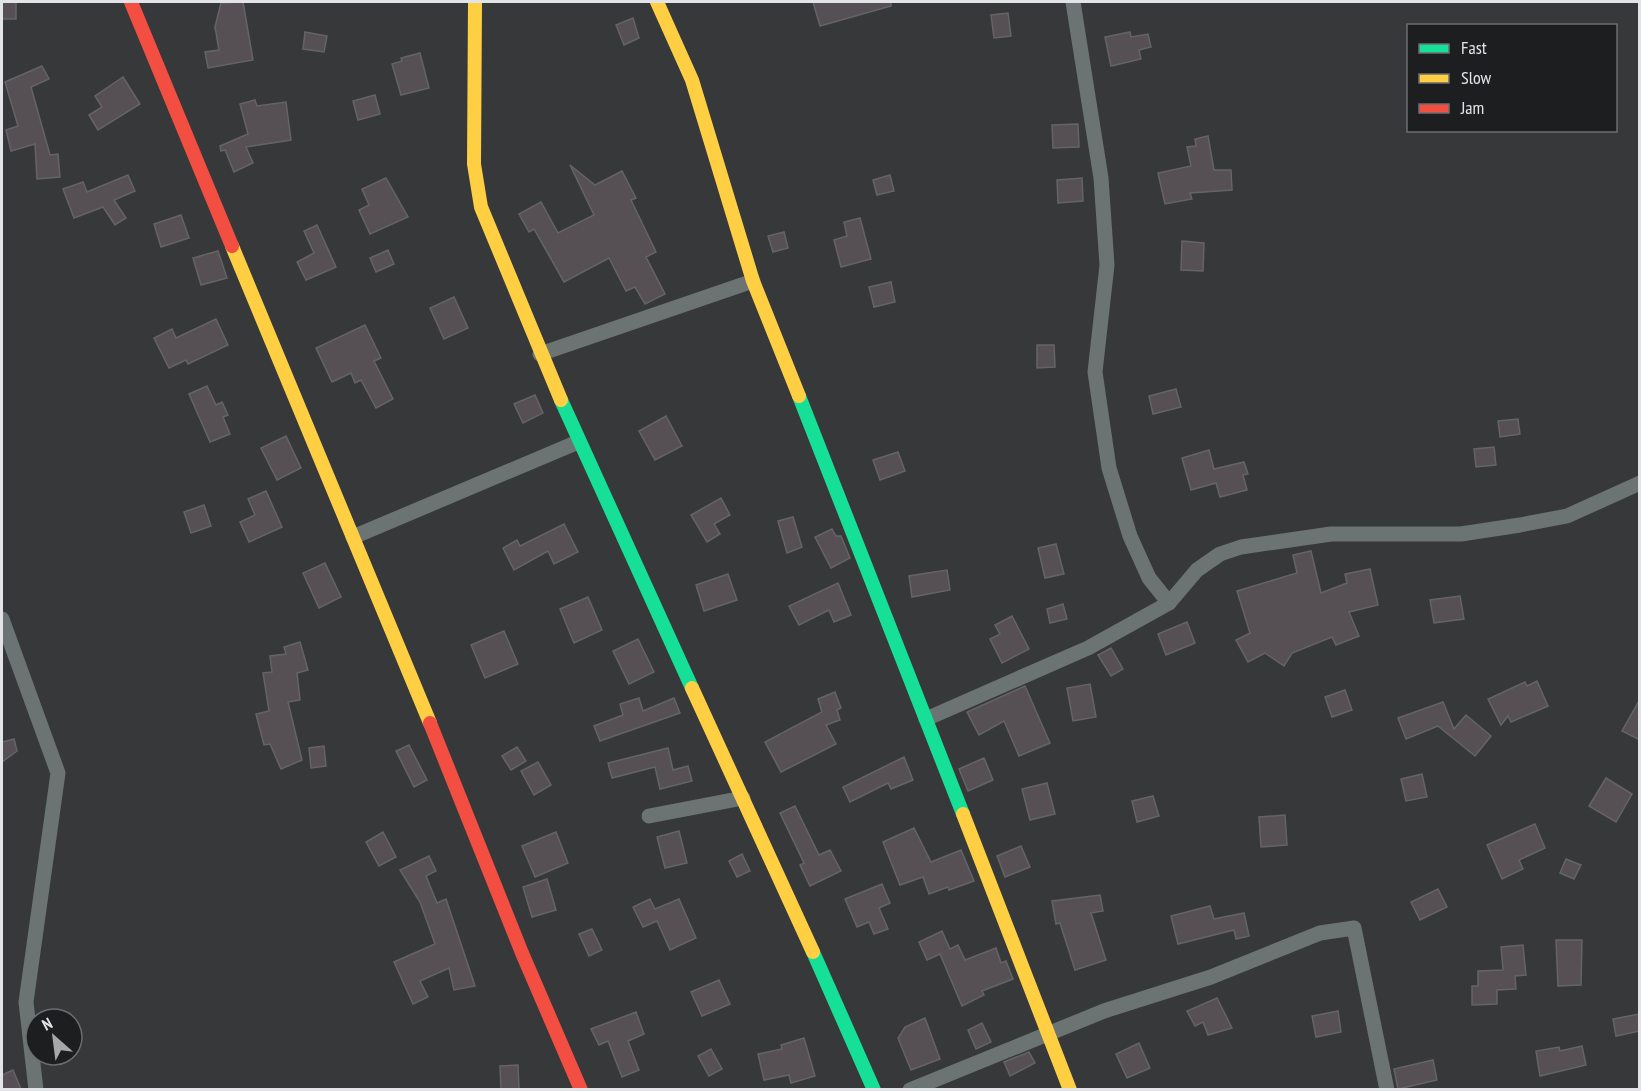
<svg xmlns="http://www.w3.org/2000/svg" width="1641" height="1091" font-family="'PT Sans Narrow',sans-serif">
  <rect width="100%" height="100%" fill="#36383a"/>
  <!-- building -->
  <g fill="#565054" stroke="#656465" stroke-width="1.5">
    <rect x="2" y="2" width="14" height="17"/>
    <path d="M243 2 253 60 208 68 205 52 219 50 215 27 221 3Z"/>
    <path d="M813 2H891V6L820 26Z"/>
    <path d="M1008 13 1011 36 994 38 991 15Z"/>
    <path d="M633 18 639 38 624 45 616 25Z"/>
    <path d="M305 32 327 36 324 52 303 49Z"/>
    <path d="M1130 32 1131 37 1148 34 1151 47 1139 50 1141 59 1111 66 1105 37Z"/>
    <path d="M420 53 429 88 401 95 392 64 402 61 401 58Z"/>
    <path d="M42 66 49 79 31 87 50 155 58 154 60 177 37 179 35 144 11 151 6 130 18 126 5 82Z"/>
    <path d="M123 77 140 104 98 130 89 115 102 107 95 96Z"/>
    <path d="M375 95 380 114 358 120 353 101Z"/>
    <path d="M255 100 257 106 286 102 291 140 246 147 253 163 234 172 225 150 221 151 220 146 248 134 240 104Z"/>
    <path d="M1078 124 1079 147 1053 148 1052 125Z"/>
    <path d="M1208 136 1214 170H1231L1232 190 1190 193 1192 199 1165 204 1158 173 1191 166 1187 147 1196 146 1195 139Z"/>
    <path d="M570 165 595 185 622 171 636 198 631 200 656 252 646 257 665 294 645 304 635 287 626 291 609 258 564 282 534 229 529 232 519 214 541 202 558 233 594 215Z"/>
    <path d="M128 175 135 191 114 200 126 218 115 225 103 207 74 218 63 189 83 182 87 192Z"/>
    <path d="M890 175 894 191 877 195 873 180Z"/>
    <path d="M386 178 408 217 370 234 359 210 369 205 362 189Z"/>
    <path d="M1082 178 1083 201 1058 203 1057 180Z"/>
    <path d="M181 215 189 238 161 247 154 224Z"/>
    <path d="M860 218 871 259 841 267 834 240 847 236 844 222Z"/>
    <path d="M317 225 336 267 306 280 297 262 314 253 304 231Z"/>
    <path d="M784 232 788 248 773 252 768 236Z"/>
    <path d="M1182 241 1204 243 1203 271 1181 270Z"/>
    <path d="M388 250 394 264 376 272 370 258Z"/>
    <path d="M218 251 227 278 201 285 193 258Z"/>
    <path d="M891 282 895 302 874 307 869 287Z"/>
    <path d="M454 297 468 328 444 339 430 308Z"/>
    <path d="M216 319 228 345 188 364 186 360 169 368 154 338 172 329 176 338Z"/>
    <path d="M365 325 381 358 374 361 393 399 376 408 361 380 355 383 351 373 332 382 316 348Z"/>
    <path d="M1037 345H1054L1055 367 1037 368Z"/>
    <path d="M207 386 216 405 222 402 228 415 223 417 230 434 210 442 189 394Z"/>
    <path d="M1176 389 1181 407 1153 414 1149 396Z"/>
    <path d="M535 395 543 413 523 423 514 404Z"/>
    <path d="M666 416 682 446 655 460 639 431Z"/>
    <path d="M1518 419 1520 434 1500 437 1498 421Z"/>
    <path d="M286 436 301 468 277 480 261 448Z"/>
    <path d="M1494 447 1496 465 1476 467 1474 449Z"/>
    <path d="M1209 450 1214 469 1244 462 1248 474 1243 475 1247 490 1220 497 1216 483 1191 490 1182 458Z"/>
    <path d="M898 452 905 471 880 480 873 460Z"/>
    <path d="M266 491 282 527 249 542 240 522 255 515 248 499Z"/>
    <path d="M721 498 730 515 714 524 720 534 707 542 691 515Z"/>
    <path d="M204 505 211 526 191 533 184 512Z"/>
    <path d="M793 517 802 547 787 553 778 521Z"/>
    <path d="M564 524 578 552 554 564 548 551 514 570 503 548 517 540 520 546Z"/>
    <path d="M832 529 836 536H841L850 558 831 568 815 537Z"/>
    <path d="M1056 544 1064 574 1045 578 1038 548Z"/>
    <path d="M1311 551 1321 593 1347 583 1345 574 1370 569 1378 605 1349 612 1359 636 1336 645 1332 637 1292 653 1284 666 1265 653 1248 662 1236 640 1250 633 1237 591 1297 573 1293 555Z"/>
    <path d="M325 563 341 597 319 608 303 573Z"/>
    <path d="M947 570 950 590 912 597 909 576Z"/>
    <path d="M728 574 737 600 704 611 696 585Z"/>
    <path d="M838 583 851 615 834 622 829 610 799 625 789 606Z"/>
    <path d="M1460 596 1464 619 1434 623 1430 600Z"/>
    <path d="M588 597 602 630 574 643 560 609Z"/>
    <path d="M1063 604 1067 619 1050 623 1047 609Z"/>
    <path d="M1012 616 1029 649 1002 663 990 639 1000 634 995 625Z"/>
    <path d="M1187 622 1195 643 1166 655 1158 634Z"/>
    <path d="M504 631 518 664 485 678 471 645Z"/>
    <path d="M638 639 654 672 629 684 613 651Z"/>
    <path d="M300 642 308 670 297 673 300 700 288 702 302 760 281 769 270 744 264 745 256 714 269 711 263 673 272 672 270 656 286 654 284 647Z"/>
    <path d="M1111 648 1123 669 1111 676 1098 655Z"/>
    <path d="M1537 681 1548 706 1511 722 1508 716 1501 725 1488 699 1525 682 1527 686Z"/>
    <path d="M1090 684 1096 717 1073 721 1067 688Z"/>
    <path d="M1025 686 1050 743 1019 756 1004 721 979 735 967 712Z"/>
    <path d="M1345 690 1352 710 1332 717 1325 697Z"/>
    <path d="M835 692 841 708 837 710 840 720 826 725 836 744 781 772 765 742 822 712 818 699Z"/>
    <path d="M639 698 643 711 674 698 680 713 600 741 594 726 623 715 620 704Z"/>
    <path d="M1640 699V740L1622 731Z"/>
    <path d="M1443 702 1454 729 1466 715 1491 736 1475 756 1438 726 1406 739 1398 718Z"/>
    <path d="M14 739 17 751 2 762V742Z"/>
    <path d="M409 745 427 780 414 787 396 751Z"/>
    <path d="M324 746 326 766 311 768 309 748Z"/>
    <path d="M517 747 526 761 511 770 502 756Z"/>
    <path d="M668 748 673 770 688 766 692 781 660 789 655 767 612 778 608 763Z"/>
    <path d="M904 757 913 780 891 789 888 783 850 802 843 787Z"/>
    <path d="M984 758 993 780 968 791 959 769Z"/>
    <path d="M538 762 551 785 534 795 521 771Z"/>
    <path d="M1422 774 1427 797 1406 801 1401 779Z"/>
    <path d="M1606 778 1632 794 1616 822 1589 806Z"/>
    <path d="M1047 783 1055 814 1030 820 1022 789Z"/>
    <path d="M1153 796 1159 816 1137 822 1132 801Z"/>
    <path d="M795 806 819 855 830 850 841 871 810 886 800 865 804 863 780 813Z"/>
    <path d="M1285 815 1287 845 1261 847 1259 817Z"/>
    <path d="M1535 824 1545 848 1519 860 1523 869 1502 879 1487 845Z"/>
    <path d="M914 828 931 862 961 850 974 881 949 890 948 887 929 894 923 877 900 885 883 842Z"/>
    <path d="M679 831 687 863 665 868 657 837Z"/>
    <path d="M383 832 396 857 379 866 366 842Z"/>
    <path d="M556 832 568 863 535 877 522 846Z"/>
    <path d="M1021 846 1030 867 1005 877 997 856Z"/>
    <path d="M742 854 750 871 737 877 729 861Z"/>
    <path d="M429 856 436 871 426 876 437 903 446 899 475 986 454 990 449 968 420 981 428 997 413 1004 394 962 435 944 420 902 400 870Z"/>
    <path d="M1566 859 1581 865 1574 879 1560 873Z"/>
    <path d="M547 879 556 910 532 917 523 887Z"/>
    <path d="M882 884 890 903 879 908 888 929 874 934 869 922 857 927 845 899Z"/>
    <path d="M1438 889 1447 907 1420 920 1411 902Z"/>
    <path d="M1100 895 1103 911 1091 913 1106 960 1075 970 1060 923 1056 924 1052 901Z"/>
    <path d="M650 899 655 909 679 899 696 938 670 950 657 921 643 927 633 907Z"/>
    <path d="M1210 906 1214 919 1244 913 1249 936 1236 939 1234 930 1178 944 1171 916Z"/>
    <path d="M592 929 602 950 589 956 579 934Z"/>
    <path d="M942 931 950 949 958 945 965 960 996 948 1001 963 1006 961 1013 979 982 991 984 995 962 1006 940 954 927 960 919 942Z"/>
    <path d="M1556 940H1582L1581 985 1558 986Z"/>
    <path d="M1523 945 1526 975 1515 976 1516 989 1497 990V1004L1472 1005V986H1478V971L1503 970 1501 947Z"/>
    <path d="M719 980 730 1004 702 1016 691 992Z"/>
    <path d="M1217 998 1232 1028 1208 1035 1203 1022 1195 1026 1187 1011Z"/>
    <path d="M1338 1011 1341 1032 1316 1037 1312 1016Z"/>
    <path d="M636 1012 644 1034 628 1041 639 1070 622 1077 608 1041 599 1045 591 1029Z"/>
    <path d="M1640 1014V1031L1616 1036 1613 1019Z"/>
    <path d="M925 1018 940 1059 911 1070 898 1038 905 1027Z"/>
    <path d="M982 1023 991 1042 976 1049 968 1030Z"/>
    <path d="M804 1038 815 1076 791 1083 789 1075 764 1080 758 1054 782 1049 781 1045Z"/>
    <path d="M1139 1043 1150 1068 1127 1078 1116 1054Z"/>
    <path d="M1582 1046 1586 1065 1540 1076 1536 1051 1559 1047 1560 1051Z"/>
    <path d="M711 1049 722 1069 709 1076 698 1056Z"/>
    <path d="M1029 1052 1035 1063 1010 1076 1004 1062Z"/>
    <path d="M1433 1060 1437 1080 1398 1089 1394 1069Z"/>
    <path d="M518 1065 519 1089H501L500 1066Z"/>
    <path d="M13 1070 21 1089H2V1075Z"/>
  </g>
  <g fill="none" stroke-linecap="round" stroke-linejoin="round">
    <!-- street -->
    <g stroke="#6b7472" stroke-width="15">
      <path d="M1073 2 1101 178 1107 265 1095 372 1109 468 1130 536 1149 578 1169 603"/>
      <path d="M540 354 753 281"/>
      <path d="M353 537 578 442"/>
      <path d="M2 619 58 773 26 1002 36 1090"/>
      <path d="M926 719 1088 648 1169 603 1197 570 1220 554 1241 547 1331 534H1461L1520 525 1567 516 1640 483"/>
      <path d="M649 816 743 798"/>
      <path d="M910 1090 1104 1011 1211 977 1320 933 1354 928 1387 1090"/>
    </g>
    <!-- fast -->
    <g stroke="#16e098" stroke-width="14">
      <path d="M799 396 963 814"/>
      <path d="M561 400 692 688"/>
      <path d="M813 952 874 1090"/>
    </g>
    <!-- slow -->
    <g stroke="#ffcf43" stroke-width="14">
      <path d="M475 2 474 164 481 207 561 400"/>
      <path d="M657 2 692 80 753 281 799 396"/>
      <path d="M232 246 430 723"/>
      <path d="M692 688 813 952"/>
      <path d="M963 814 1070 1090"/>
    </g>
    <!-- jam -->
    <g stroke="#f24e42" stroke-width="14">
      <path d="M131 2 232 246"/>
      <path d="M430 723 522 953 581 1090"/>
    </g>
  </g>
  <!-- border -->
  <rect width="1641" height="1091" fill="none" stroke="#e2e4e7" stroke-width="6"/>
  <!-- legend -->
  <rect x="1407" y="24" width="210" height="108" fill="#1d1e20" stroke="#6c6d70" stroke-width="1.5"/>
  <rect x="1419" y="44" width="30" height="9" fill="#16e098" stroke="#6c6d70" stroke-width="1.5"/>
  <text x="1461" y="54" font-size="18" fill="#e2e4e7">Fast</text>
  <rect x="1419" y="74" width="30" height="9" fill="#ffcf43" stroke="#6c6d70" stroke-width="1.5"/>
  <text x="1461" y="84" font-size="18" fill="#e2e4e7">Slow</text>
  <rect x="1419" y="104" width="30" height="9" fill="#f24e42" stroke="#6c6d70" stroke-width="1.5"/>
  <text x="1461" y="114" font-size="18" fill="#e2e4e7">Jam</text>
  <!-- north arrow -->
  <g transform="translate(54 1037) rotate(332)"><circle r="28" fill="#1d1e20" stroke="#6c6d70" stroke-width="1.5"/>
  <path d="M0-4.5L10 22L0 15L-10 22Z" fill="#a6a8aa"/>
  <text y="-9" font-size="16" font-weight="bold" text-anchor="middle" fill="#e2e4e7">N</text>
  </g>
</svg>
